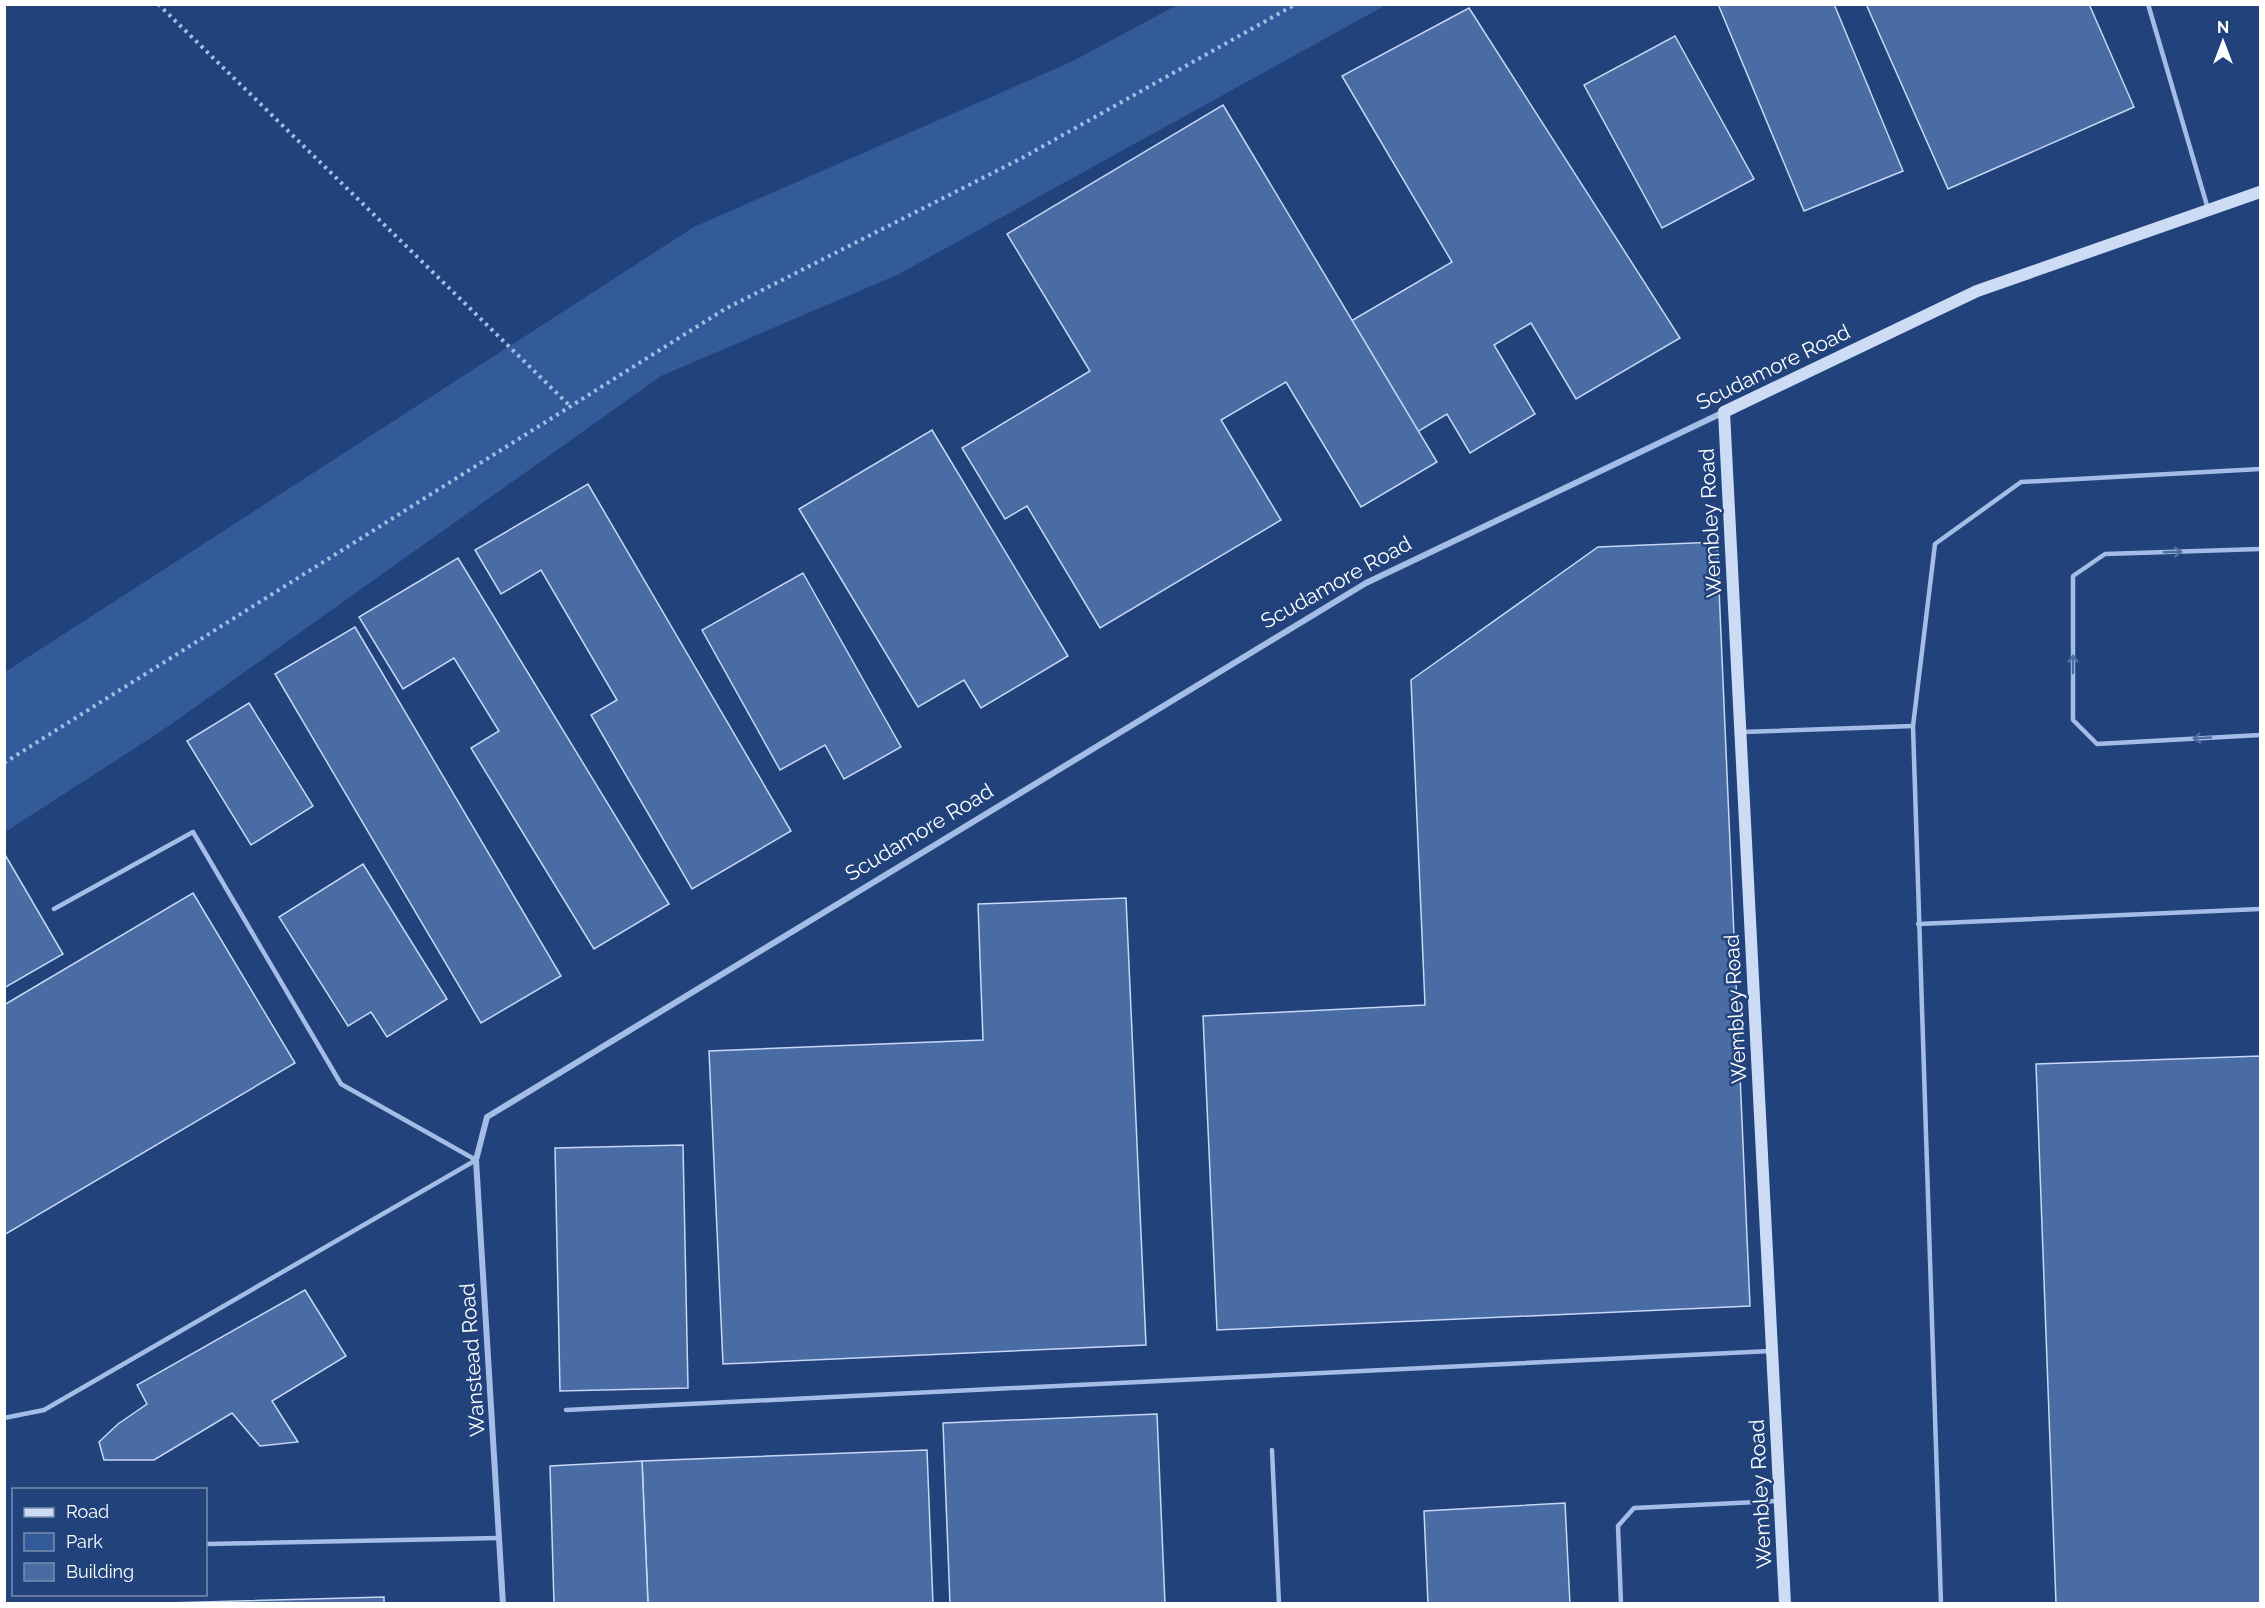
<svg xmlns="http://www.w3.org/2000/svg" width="2265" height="1608" font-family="Raleway,sans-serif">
  <rect width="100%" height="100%" fill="#21427b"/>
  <!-- green -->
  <path fill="#345b99" d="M1179 4 1386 5 897 275 661 376 160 732 5 832V672L694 227 1071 62Z"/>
  <!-- building -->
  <g fill="#4a6ca4" stroke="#c7d8f4" stroke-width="1.5">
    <path d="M1718 4H1834L1903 171 1804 211Z"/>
    <path d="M1866 4H2089L2134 107 1948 189Z"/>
    <path d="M1469 8 1680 338 1576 399 1531 323 1494 345 1535 414 1470 453 1447 414 1417 432 1351 321 1452 262 1342 76Z"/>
    <path d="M1675 36 1754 179 1662 228 1584 85Z"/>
    <path d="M1223 105 1437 462 1361 507 1286 382 1221 420 1281 520 1100 628 1027 506 1005 519 962 448 1090 371 1007 234Z"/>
    <path d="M932 430 1068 656 981 708 964 680 918 707 799 509Z"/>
    <path d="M588 484 791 831 692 889 591 715 617 700 541 570 501 594 475 550Z"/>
    <path d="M1717 542 1750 1306 1217 1330 1203 1016 1425 1005 1411 680 1598 547Z"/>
    <path d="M458 558 669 904 594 949 471 748 499 731 454 658 403 689 359 617Z"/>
    <path d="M803 573 901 747 844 779 825 745 780 770 702 630Z"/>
    <path d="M355 627 561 976 481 1023 275 674Z"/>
    <path d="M249 703 313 806 251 845 187 741Z"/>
    <path d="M4 853 63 954 4 988Z"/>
    <path d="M363 864 447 999 387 1037 371 1012 348 1026 279 917Z"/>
    <path d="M193 893 295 1063 4 1235V1005Z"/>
    <path d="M1126 898 1146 1345 723 1364 709 1051 983 1040 978 904Z"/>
    <path d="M2260 1056V1604H2056L2036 1064Z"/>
    <path d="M683 1145 688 1388 560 1391 555 1148Z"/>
    <path d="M305 1290 346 1356 272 1401 298 1442 260 1446 232 1413 154 1460H104L99 1442 118 1424 147 1404 137 1385Z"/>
    <path d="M1157 1414 1165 1604H950L943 1423Z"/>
    <path d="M927 1450 933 1604H648L642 1461Z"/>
    <path d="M642 1461 648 1604H554L550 1466Z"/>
    <path d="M1565 1503 1570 1604H1428L1424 1511Z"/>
    <path d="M384 1597V1604H130Z"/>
  </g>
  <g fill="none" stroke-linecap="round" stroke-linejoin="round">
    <!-- path -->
    <g stroke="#a4bde6" stroke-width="4" stroke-dasharray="3 4.5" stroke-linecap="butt">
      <path d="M158 4 570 406"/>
      <path d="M4 763 725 309 1022 158 1296 4"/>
    </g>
    <!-- lane -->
    <g stroke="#a4bde6" stroke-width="4.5">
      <path d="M2148 4 2208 209"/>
      <path d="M2260 549 2105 554 2073 576V720L2097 744 2260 735"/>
      <path d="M1742 732 1913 726"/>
      <path d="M54 909 193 832 341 1084 476 1160"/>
      <path d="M1918 924 2260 909"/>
      <path d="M566 1410 1771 1351"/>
      <path d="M4 1418 44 1410 476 1160"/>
      <path d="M1272 1450 1279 1604"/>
      <path d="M206 1544 499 1538"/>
      <path d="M1621 1604 1618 1526 1634 1508 1777 1501"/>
      <path d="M1941 1604 1913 726 1935 544 2021 482 2260 469"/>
    </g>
    <!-- street -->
    <path stroke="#a4bde6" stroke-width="6" d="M503 1604 476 1160 487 1117 1366 583 1724 412"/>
    <!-- secondary -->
    <path stroke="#cddcf5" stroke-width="12" d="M1785 1604 1724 412 1977 291 2260 192"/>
  </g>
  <!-- one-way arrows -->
  <defs><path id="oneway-shaft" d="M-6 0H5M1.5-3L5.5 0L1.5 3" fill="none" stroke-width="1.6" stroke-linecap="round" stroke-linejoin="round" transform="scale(1.5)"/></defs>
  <g stroke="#4f6da0">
    <use href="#oneway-shaft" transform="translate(2173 552) rotate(-2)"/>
    <use href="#oneway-shaft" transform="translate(2073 664) rotate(-90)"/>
    <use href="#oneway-shaft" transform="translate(2202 738) rotate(177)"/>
  </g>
  <g text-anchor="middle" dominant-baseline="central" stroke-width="5" stroke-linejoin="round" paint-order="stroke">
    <!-- street labels -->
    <g font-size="21" fill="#fff" stroke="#21427b">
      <text transform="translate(1773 367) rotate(-26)">Scudamore Road</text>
      <text transform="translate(1710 523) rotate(-93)">Wembley Road</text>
      <text transform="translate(1336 582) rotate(-29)">Scudamore Road</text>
      <text transform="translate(919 832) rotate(-31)">Scudamore Road</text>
      <text transform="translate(1735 1009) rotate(-93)">Wembley Road</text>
      <text transform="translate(472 1360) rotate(-94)">Wanstead Road</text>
      <text transform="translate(1760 1494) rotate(-93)">Wembley Road</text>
    </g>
  </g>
  <!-- border -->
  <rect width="2265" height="1608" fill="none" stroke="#ffffff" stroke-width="12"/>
  <!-- legend -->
  <rect x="12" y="1488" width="195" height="108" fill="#21427b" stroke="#7a8eb0" stroke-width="1.5"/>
  <rect x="24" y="1508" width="30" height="9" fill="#cddcf5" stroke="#7a8eb0" stroke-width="1.5"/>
  <text x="66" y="1518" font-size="18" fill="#ffffff">Road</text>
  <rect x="24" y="1533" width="30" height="18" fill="#345b99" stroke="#7a8eb0" stroke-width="1.5"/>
  <text x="66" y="1548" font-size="18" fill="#ffffff">Park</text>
  <rect x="24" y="1563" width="30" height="18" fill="#4a6ca4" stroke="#7a8eb0" stroke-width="1.5"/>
  <text x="66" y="1578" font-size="18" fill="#ffffff">Building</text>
  <!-- north arrow -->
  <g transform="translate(2223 42)" stroke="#21427b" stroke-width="4.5" paint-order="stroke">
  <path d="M0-4.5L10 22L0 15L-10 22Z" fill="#ffffff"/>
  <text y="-9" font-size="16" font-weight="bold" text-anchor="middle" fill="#ffffff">N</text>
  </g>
</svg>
